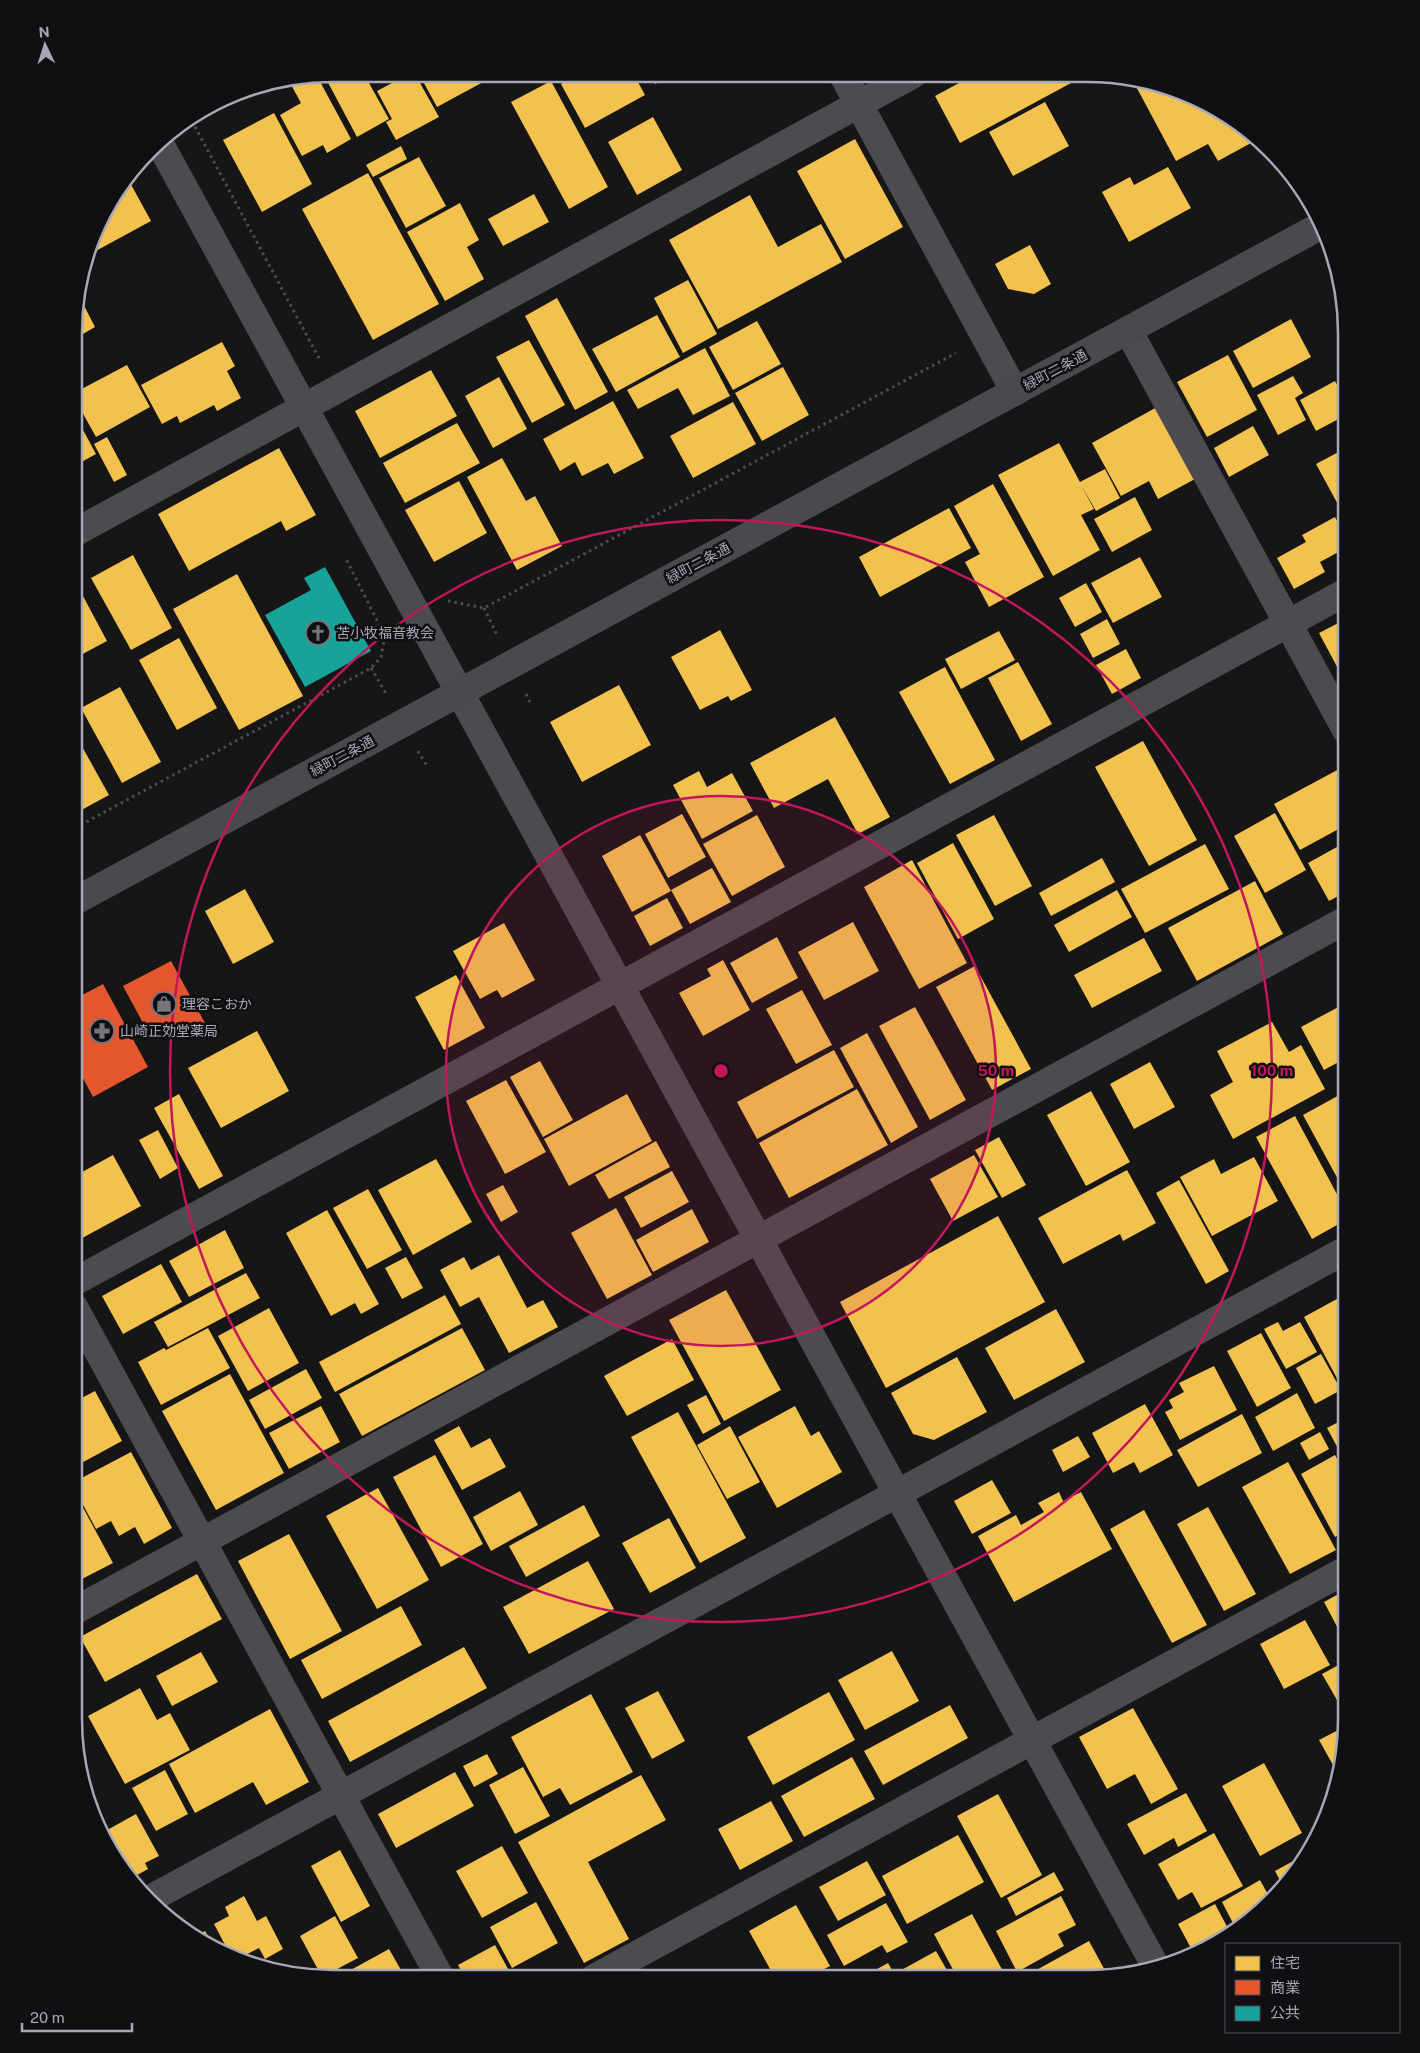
<svg xmlns="http://www.w3.org/2000/svg" width="1420" height="2053" font-family="'Public Sans','Noto Sans JP',sans-serif">
  <rect width="100%" height="100%" fill="#161616"/>
  <!-- homes -->
  <g fill="#f2c14e">
    <path d="M334 74H364L389 119 357 137 324 75Z"/>
    <path d="M409 74H415L439 117 396 140 386 122 392 119 377 91Z"/>
    <path d="M419 74H481L485 81 437 107Z"/>
    <path d="M578 74 634 75 645 95 585 128 561 84Z"/>
    <path d="M650 75H673L655 84Z"/>
    <path d="M317 76 351 139 327 153 323 145 302 156 280 115 301 103 289 81Z"/>
    <path d="M972 76H1084L960 143 935 96Z"/>
    <path d="M1132 79 1186 93 1243 126 1251 143 1218 161 1208 144 1176 161Z"/>
    <path d="M551 81 608 187 569 209 511 102Z"/>
    <path d="M1045 102 1069 146 1013 176 989 132Z"/>
    <path d="M274 113 312 184 262 212 223 140Z"/>
    <path d="M653 117 682 170 637 195 608 142Z"/>
    <path d="M855 139 903 227 845 259 797 171Z"/>
    <path d="M401 146 407 159 373 177 366 165Z"/>
    <path d="M419 157 446 206 406 228 379 178Z"/>
    <path d="M1168 167 1191 208 1129 242 1102 192 1130 177 1134 185Z"/>
    <path d="M368 173 439 304 373 340 302 209Z"/>
    <path d="M128 179 151 221 92 253 108 204Z"/>
    <path d="M534 194 549 222 503 246 488 219Z"/>
    <path d="M750 195 778 247 821 224 842 262 718 329 669 240Z"/>
    <path d="M460 203 479 240 467 247 484 279 445 301 407 232Z"/>
    <path d="M1030 245 1051 284 1034 294 1008 289 995 264Z"/>
    <path d="M688 280 717 334 683 353 654 298Z"/>
    <path d="M78 294 95 327 76 338V299Z"/>
    <path d="M557 298 608 392 575 410 525 316Z"/>
    <path d="M657 315 680 357 616 392 592 349Z"/>
    <path d="M1291 319 1311 357 1253 388 1233 351Z"/>
    <path d="M757 321 781 364 733 390 709 347Z"/>
    <path d="M529 340 565 405 532 423 496 357Z"/>
    <path d="M222 342 235 366 227 371 241 398 217 411 214 405 180 423 177 416 162 424 141 385Z"/>
    <path d="M705 348 730 396 693 415 678 388 638 409 627 390Z"/>
    <path d="M1228 355 1257 410 1207 437 1177 382Z"/>
    <path d="M127 365 150 407 96 437 76 401V392Z"/>
    <path d="M783 367 809 415 762 441 735 393Z"/>
    <path d="M431 370 457 416 380 458 355 411Z"/>
    <path d="M1293 376 1303 393 1295 398 1306 420 1278 435 1257 395Z"/>
    <path d="M499 377 527 429 493 448 465 396Z"/>
    <path d="M1335 381 1346 401V415L1316 431 1300 400Z"/>
    <path d="M613 401 644 458 614 474 608 463 582 476 575 462 560 471 543 439Z"/>
    <path d="M733 402 756 444 693 478 670 436Z"/>
    <path d="M1157 407 1195 479 1158 499 1149 481 1121 496 1092 443Z"/>
    <path d="M76 417 96 454 76 465Z"/>
    <path d="M457 423 480 463 405 503 383 463Z"/>
    <path d="M1253 426 1269 455 1229 477 1214 448Z"/>
    <path d="M107 437 127 475 114 482 94 444Z"/>
    <path d="M1059 443 1080 482 1105 469 1120 498 1096 511 1081 485 1094 509 1081 515 1100 550 1053 576 998 475Z"/>
    <path d="M279 448 316 515 286 531 281 521 189 571 158 514Z"/>
    <path d="M1346 448V507L1341 510 1316 464Z"/>
    <path d="M502 458 526 501 535 496 562 546 517 570 467 477Z"/>
    <path d="M459 481 487 533 434 562 405 510Z"/>
    <path d="M993 484 1044 577 989 607 965 562 980 554 954 506Z"/>
    <path d="M1135 497 1152 530 1112 552 1094 519Z"/>
    <path d="M949 508 971 548 880 597 859 557Z"/>
    <path d="M1335 517 1346 538V548L1320 562 1325 572 1294 589 1277 558 1306 542 1302 535Z"/>
    <path d="M133 555 172 628 131 650 91 578Z"/>
    <path d="M1140 557 1162 597 1113 623 1091 583Z"/>
    <path d="M237 574 303 696 239 730 173 609Z"/>
    <path d="M76 583 107 641 75 658 76 605Z"/>
    <path d="M1086 583 1102 612 1075 627 1059 598Z"/>
    <path d="M1107 619 1120 644 1093 658 1080 634Z"/>
    <path d="M1346 619V674L1342 676 1319 633Z"/>
    <path d="M720 630 752 690 731 701 728 696 700 710 671 657Z"/>
    <path d="M999 631 1015 660 961 689 945 659Z"/>
    <path d="M179 638 217 708 177 730 139 660Z"/>
    <path d="M1126 649 1141 678 1112 694 1096 665Z"/>
    <path d="M1018 662 1052 724 1021 741 988 678Z"/>
    <path d="M945 667 995 760 950 784 899 692Z"/>
    <path d="M619 685 651 745 582 782 550 722Z"/>
    <path d="M120 687 161 762 122 783 81 708Z"/>
    <path d="M835 717 890 817 858 834 828 779 774 808 750 763Z"/>
    <path d="M75 734 109 795 76 813 75 812Z"/>
    <path d="M1143 741 1197 840 1149 866 1095 767Z"/>
    <path d="M1341 768 1346 778V825L1300 850 1274 804Z"/>
    <path d="M699 771 707 787 732 773 753 811 702 839 673 785Z"/>
    <path d="M1275 813 1306 870 1265 893 1234 836Z"/>
    <path d="M682 814 706 857 668 878 645 834Z"/>
    <path d="M757 815 785 867 732 896 703 844Z"/>
    <path d="M994 815 1032 886 995 906 956 835Z"/>
    <path d="M640 835 671 891 632 912 602 856Z"/>
    <path d="M1346 842V892L1329 901 1308 863Z"/>
    <path d="M953 843 994 919 958 939 917 863Z"/>
    <path d="M1205 844 1229 889 1145 933 1121 889Z"/>
    <path d="M1102 858 1115 882 1051 916 1039 893Z"/>
    <path d="M912 860 967 963 919 989 864 887Z"/>
    <path d="M712 868 731 902 690 924 671 890Z"/>
    <path d="M1255 881 1283 934 1197 981 1168 928Z"/>
    <path d="M245 889 274 942 233 964 205 911Z"/>
    <path d="M1117 890 1132 917 1069 952 1054 925Z"/>
    <path d="M667 898 683 928 650 946 634 916Z"/>
    <path d="M853 922 879 971 824 1000 798 952Z"/>
    <path d="M504 923 535 980 502 998 497 990 480 999 453 951Z"/>
    <path d="M777 937 798 978 752 1003 730 963Z"/>
    <path d="M1144 938 1162 971 1092 1008 1074 975Z"/>
    <path d="M723 960 750 1010 703 1036 679 993 711 976 707 969Z"/>
    <path d="M975 966 1031 1069 992 1090 936 987Z"/>
    <path d="M456 975 485 1028 444 1050 415 997Z"/>
    <path d="M802 990 832 1045 796 1064 766 1009Z"/>
    <path d="M1346 1003V1058L1324 1070 1301 1027Z"/>
    <path d="M915 1007 966 1100 930 1120 879 1026Z"/>
    <path d="M1272 1022 1289 1052 1301 1045 1325 1089 1233 1139 1210 1095 1233 1082 1217 1051Z"/>
    <path d="M257 1031 289 1091 221 1128 188 1068Z"/>
    <path d="M867 1033 918 1127 891 1143 840 1048Z"/>
    <path d="M834 1050 854 1087 757 1139 737 1102Z"/>
    <path d="M540 1061 573 1120 543 1137 510 1077Z"/>
    <path d="M1150 1062 1175 1107 1134 1129 1110 1084Z"/>
    <path d="M506 1080 546 1152 505 1174 466 1101Z"/>
    <path d="M857 1089 888 1145 789 1198 759 1143Z"/>
    <path d="M1091 1091 1130 1162 1086 1186 1047 1115Z"/>
    <path d="M1343 1093 1346 1099V1194L1303 1115Z"/>
    <path d="M179 1094 223 1176 199 1189 154 1108Z"/>
    <path d="M627 1094 652 1141 569 1186 544 1139Z"/>
    <path d="M1295 1116 1346 1211V1220L1312 1239 1256 1137Z"/>
    <path d="M158 1130 178 1168 160 1179 139 1140Z"/>
    <path d="M999 1137 1026 1185 1002 1198 975 1150Z"/>
    <path d="M656 1141 670 1167 609 1199 595 1175Z"/>
    <path d="M113 1155 141 1206 75 1242V1176Z"/>
    <path d="M974 1155 998 1197 953 1221 930 1179Z"/>
    <path d="M1254 1157 1278 1201 1212 1236 1180 1177 1214 1159 1221 1174Z"/>
    <path d="M436 1159 472 1222 413 1255 378 1190Z"/>
    <path d="M1127 1170 1156 1223 1123 1241 1120 1234 1063 1264 1038 1218Z"/>
    <path d="M672 1171 689 1202 641 1228 624 1197Z"/>
    <path d="M1179 1180 1229 1271 1206 1284 1156 1193Z"/>
    <path d="M503 1185 518 1212 501 1222 486 1194Z"/>
    <path d="M368 1189 402 1250 367 1269 333 1208Z"/>
    <path d="M616 1208 652 1275 607 1299 571 1233Z"/>
    <path d="M692 1209 709 1242 653 1272 636 1240Z"/>
    <path d="M327 1210 379 1304 361 1314 355 1303 331 1316 286 1233Z"/>
    <path d="M998 1216 1045 1302 886 1388 840 1302Z"/>
    <path d="M225 1230 244 1268 189 1297 169 1261Z"/>
    <path d="M499 1255 527 1308 543 1300 558 1327 509 1353 479 1297 460 1307 440 1270 464 1257 471 1270Z"/>
    <path d="M406 1257 423 1288 402 1299 385 1268Z"/>
    <path d="M161 1264 182 1302 123 1334 102 1296Z"/>
    <path d="M246 1273 260 1298 168 1347 154 1322Z"/>
    <path d="M726 1290 781 1390 724 1421 669 1320Z"/>
    <path d="M1346 1294V1395L1304 1317Z"/>
    <path d="M445 1295 461 1324 335 1392 319 1362Z"/>
    <path d="M269 1308 299 1363 248 1391 218 1336Z"/>
    <path d="M1056 1309 1085 1362 1014 1400 985 1348Z"/>
    <path d="M1278 1322 1283 1331 1300 1322 1317 1352 1286 1369 1264 1329Z"/>
    <path d="M208 1328 230 1368 161 1405 138 1362 164 1348 166 1350Z"/>
    <path d="M462 1328 485 1370 362 1436 339 1394Z"/>
    <path d="M1261 1333 1291 1388 1257 1407 1227 1351Z"/>
    <path d="M672 1339 694 1380 627 1416 604 1376Z"/>
    <path d="M1321 1354 1341 1390 1315 1404 1296 1368Z"/>
    <path d="M957 1357 987 1412 934 1440 913 1434 891 1393Z"/>
    <path d="M1214 1366 1237 1410 1180 1440 1165 1412 1173 1408 1169 1400 1184 1392 1179 1383Z"/>
    <path d="M306 1369 322 1398 265 1429 249 1400Z"/>
    <path d="M230 1374 284 1473 216 1510 162 1411Z"/>
    <path d="M95 1391 122 1441 74 1467V1402Z"/>
    <path d="M1297 1393 1315 1428 1273 1451 1255 1417Z"/>
    <path d="M706 1395 721 1424 703 1434 687 1405Z"/>
    <path d="M1145 1404 1173 1455 1140 1473 1134 1462 1113 1473 1092 1433Z"/>
    <path d="M321 1406 340 1442 289 1469 269 1433Z"/>
    <path d="M795 1406 811 1436 819 1431 842 1472 777 1508 738 1437Z"/>
    <path d="M678 1412 746 1538 700 1563 631 1437Z"/>
    <path d="M1242 1414 1262 1453 1198 1487 1177 1450Z"/>
    <path d="M1346 1418V1454L1342 1456 1327 1428Z"/>
    <path d="M459 1426 471 1448 490 1438 506 1467 462 1490 434 1440Z"/>
    <path d="M730 1426 760 1482 727 1499 697 1445Z"/>
    <path d="M1320 1432 1329 1449 1309 1460 1300 1443Z"/>
    <path d="M1078 1436 1090 1457 1063 1472 1052 1450Z"/>
    <path d="M131 1452 172 1528 144 1544 135 1527 119 1536 111 1521 96 1529 74 1488V1482Z"/>
    <path d="M435 1455 483 1544 441 1567 393 1477Z"/>
    <path d="M1335 1455 1346 1475V1531L1335 1537 1301 1474Z"/>
    <path d="M1288 1462 1336 1550 1290 1574 1242 1487Z"/>
    <path d="M992 1480 1011 1513 972 1534 954 1501Z"/>
    <path d="M378 1488 429 1580 377 1609 326 1516Z"/>
    <path d="M74 1491 113 1563 80 1580 74 1569Z"/>
    <path d="M520 1491 538 1525 491 1551 473 1517Z"/>
    <path d="M1059 1492 1063 1501 1081 1492 1112 1549 1014 1602 978 1536 1016 1515 1021 1525 1044 1512 1038 1503Z"/>
    <path d="M584 1505 600 1536 526 1577 509 1546Z"/>
    <path d="M1208 1507 1256 1594 1224 1611 1177 1524Z"/>
    <path d="M1144 1510 1207 1625 1172 1643 1110 1529Z"/>
    <path d="M669 1518 696 1568 650 1593 622 1543Z"/>
    <path d="M289 1534 342 1631 290 1659 238 1561Z"/>
    <path d="M588 1561 614 1609 529 1654 503 1607Z"/>
    <path d="M197 1574 222 1619 105 1682 80 1637Z"/>
    <path d="M1346 1590V1634L1342 1636 1324 1602Z"/>
    <path d="M401 1606 422 1645 322 1699 301 1660Z"/>
    <path d="M1305 1620 1330 1665 1284 1689 1260 1644Z"/>
    <path d="M464 1647 487 1688 350 1762 328 1721Z"/>
    <path d="M892 1651 919 1701 865 1730 838 1680Z"/>
    <path d="M201 1652 218 1682 172 1706 156 1676Z"/>
    <path d="M1346 1661V1705L1341 1707 1322 1674Z"/>
    <path d="M140 1688 157 1720 170 1713 190 1750 125 1784 88 1716Z"/>
    <path d="M658 1691 685 1741 652 1759 625 1708Z"/>
    <path d="M829 1692 855 1740 773 1785 747 1737Z"/>
    <path d="M591 1694 633 1772 570 1805 560 1788 543 1797 511 1737Z"/>
    <path d="M950 1705 968 1738 883 1785 864 1751Z"/>
    <path d="M1133 1708 1178 1789 1151 1804 1135 1774 1107 1789 1079 1737Z"/>
    <path d="M270 1709 309 1782 266 1805 253 1782 195 1813 169 1764Z"/>
    <path d="M1346 1726V1737L1338 1774 1319 1740Z"/>
    <path d="M487 1754 498 1774 474 1787 463 1766Z"/>
    <path d="M852 1757 875 1799 804 1837 781 1796Z"/>
    <path d="M1264 1763 1302 1833 1260 1856 1222 1786Z"/>
    <path d="M523 1767 550 1816 515 1834 489 1785Z"/>
    <path d="M165 1770 188 1814 156 1831 132 1788Z"/>
    <path d="M455 1772 474 1806 396 1848 378 1814Z"/>
    <path d="M641 1775 666 1820 588 1862 629 1939 584 1963 518 1842Z"/>
    <path d="M1186 1793 1207 1831 1178 1847 1174 1838 1144 1855 1127 1824Z"/>
    <path d="M998 1794 1042 1875 1001 1898 957 1816Z"/>
    <path d="M771 1801 793 1841 740 1870 718 1829Z"/>
    <path d="M136 1814 159 1856 145 1863 148 1869 130 1879 100 1834Z"/>
    <path d="M1214 1833 1243 1886 1201 1908 1192 1892 1178 1900 1158 1864Z"/>
    <path d="M958 1835 984 1882 907 1924 882 1876Z"/>
    <path d="M502 1846 528 1893 482 1918 456 1871Z"/>
    <path d="M340 1850 370 1906 341 1922 311 1866Z"/>
    <path d="M1308 1853 1302 1864 1283 1886 1275 1871Z"/>
    <path d="M867 1861 886 1895 838 1921 819 1887Z"/>
    <path d="M1054 1872 1064 1890 1016 1916 1007 1898Z"/>
    <path d="M1260 1880 1271 1900 1258 1915 1236 1929 1222 1902Z"/>
    <path d="M244 1896 257 1921 266 1916 283 1949 265 1959 259 1948 236 1960 232 1958 214 1924 229 1916 225 1907Z"/>
    <path d="M1061 1896 1076 1925 1058 1934 1064 1946 1017 1972 996 1931Z"/>
    <path d="M536 1902 558 1943 512 1968 490 1927Z"/>
    <path d="M886 1903 908 1942 887 1953 882 1945 844 1966 827 1935Z"/>
    <path d="M1215 1904 1230 1932 1193 1952 1178 1924Z"/>
    <path d="M796 1905 830 1966 807 1978H775L749 1931Z"/>
    <path d="M972 1914 1005 1975 997 1979H958L934 1934Z"/>
    <path d="M335 1916 358 1958 322 1977 300 1936Z"/>
    <path d="M205 1931 215 1948 194 1937Z"/>
    <path d="M1089 1941 1108 1976 1087 1979H1020Z"/>
    <path d="M495 1945 513 1978H465L458 1965Z"/>
    <path d="M389 1949 405 1977H338Z"/>
    <path d="M936 1951 952 1979H899L896 1973Z"/>
    <path d="M888 1963 897 1979H859Z"/>
  </g>
  <!-- shops -->
  <g fill="#e4572e">
    <path d="M171 961 205 1023 176 1038 168 1023 149 1034 123 986Z"/>
    <path d="M103 984 148 1067 93 1097 75 1063V999Z"/>
  </g>
  <!-- public -->
  <path fill="#17a398" d="M325 567 371 651 305 687 265 615 311 590 304 578Z"/>
  <g fill="none" stroke-linecap="round" stroke-linejoin="round">
    <!-- path -->
    <g stroke="#4c4c52" stroke-width="3" stroke-dasharray="2.5 4" stroke-linecap="butt">
      <path d="M192 121 320 360"/>
      <path d="M448 601 484 608 956 353"/>
      <path d="M484 608 497 635"/>
      <path d="M371 668 387 695"/>
      <path d="M526 694 531 704"/>
      <path d="M418 751 427 766"/>
      <path d="M75 828 371 668 381 657 385 636 346 559"/>
    </g>
    <!-- street -->
    <g stroke="#4b4b50" stroke-width="28">
      <path d="M843 75 1015 392"/>
      <path d="M159 142 1157 1969"/>
      <path d="M1128 330 1346 730"/>
      <path d="M76 532 912 75"/>
      <path d="M74 1282 1346 592"/>
      <path d="M74 1307 440 1977"/>
      <path d="M74 1611 1346 920"/>
      <path d="M148 1900 1346 1250"/>
      <path d="M594 1978 1346 1570"/>
    </g>
    <!-- secondary -->
    <path stroke="#494a4e" stroke-width="28" d="M75 901 1322 225"/>
  </g>
  <!-- distance rings -->
  <circle cx="721" cy="1071" r="275" fill="#c2185b" fill-opacity=".12"/>
  <g fill="none" stroke="#c2185b" stroke-width="2.5">
    <circle cx="721" cy="1071" r="275"/>
    <circle cx="721" cy="1071" r="551"/>
  </g>
  <!-- icons -->
  <defs>
    <symbol id="church-ring" viewBox="-11 -11 22 22"><circle r="9.5" fill="#101012" stroke="#74757f" stroke-width="1.5"/><path d="M-1.2-6h2.4v3.5h3.3v2.4h-3.3V6h-2.4V-.1h-3.3v-2.4h3.3Z" fill="#74757f"/></symbol>
    <symbol id="shop-ring" viewBox="-11 -11 22 22"><circle r="9.5" fill="#101012" stroke="#74757f" stroke-width="1.5"/><path d="M-5-2.5h2.3a2.7 3.5 0 0 1 5.4 0H5L5.5 6h-11ZM-1.5-2.5h3a1.5 2.3 0 0 0-3 0Z" fill="#74757f"/></symbol>
    <symbol id="pharmacy-ring" viewBox="-11 -11 22 22"><circle r="9.5" fill="#101012" stroke="#74757f" stroke-width="1.5"/><path d="M-2-6h4v4h4v4h-4v4h-4v-4h-4v-4h4Z" fill="#74757f"/></symbol>
  </defs>
  <g fill-rule="evenodd">
    <use href="#church-ring" x="304" y="619" width="28" height="28"/>
    <use href="#shop-ring" x="150" y="990" width="28" height="28"/>
    <use href="#pharmacy-ring" x="88" y="1017" width="28" height="28"/>
  </g>
  <g text-anchor="middle" dominant-baseline="central" stroke-width="5" stroke-linejoin="round" paint-order="stroke">
    <!-- street labels -->
    <g font-size="14" fill="#a6a8b8" stroke="#101012">
      <text transform="translate(1055 370) rotate(-28)">緑町二条通</text>
      <text transform="translate(698 563) rotate(-28)">緑町二条通</text>
      <text transform="translate(342 756) rotate(-28)">緑町二条通</text>
    </g>
    <!-- poi labels -->
    <g font-size="14" fill="#a6a8b8" stroke="#101012" text-anchor="start">
      <text x="336" y="633">苫小牧福音教会</text>
      <text x="182" y="1004">理容こおか</text>
      <text x="120" y="1031">山崎正効堂薬局</text>
    </g>
  </g>
  <!-- crop -->
  <path d="M0 0H1420V2053H0ZM333 82H1087A251 251 0 0 1 1338 333V1719A251 251 0 0 1 1087 1970H333A251 251 0 0 1 82 1719V333A251 251 0 0 1 333 82Z" fill="#101012" fill-rule="evenodd"/>
  <path fill="none" stroke="#a6a8b8" stroke-width="2.5" d="M333 82H1087A251 251 0 0 1 1338 333V1719A251 251 0 0 1 1087 1970H333A251 251 0 0 1 82 1719V333A251 251 0 0 1 333 82Z"/>
  <circle cx="721" cy="1071" r="8" fill="#c2185b" stroke="#101012" stroke-width="2.5"/>
  <g font-size="15" text-anchor="middle" font-weight="bold" fill="#c2185b" stroke="#101012" stroke-width="5" stroke-linejoin="round" paint-order="stroke">
    <text x="996" y="1076">50 m</text>
    <text x="1272" y="1076">100 m</text>
  </g>
  <!-- legend -->
  <rect x="1225" y="1943" width="175" height="90" fill="#101012" stroke="#4c4d54"/>
  <rect x="1235" y="1956" width="25" height="15" fill="#f2c14e" stroke="#4c4d54"/>
  <text x="1270" y="1968" font-size="15" fill="#a6a8b8">住宅</text>
  <rect x="1235" y="1980" width="25" height="15" fill="#e4572e" stroke="#4c4d54"/>
  <text x="1270" y="1993" font-size="15" fill="#a6a8b8">商業</text>
  <rect x="1235" y="2006" width="25" height="15" fill="#17a398" stroke="#4c4d54"/>
  <text x="1270" y="2018" font-size="15" fill="#a6a8b8">公共</text>
  <!-- north arrow -->
  <g transform="translate(45 45) rotate(356)" stroke="#101012" stroke-width="4" paint-order="stroke">
  <path d="M0-4L9 19L0 12L-9 19Z" fill="#a6a8b8"/>
  <text y="-8" font-size="14" font-weight="bold" text-anchor="middle" fill="#a6a8b8">N</text>
  </g>
  <!-- scale -->
  <path d="M22 2023v8h110v-8" fill="none" stroke="#a6a8b8" stroke-width="2.5"/>
  <text x="30" y="2023" font-size="15" fill="#a6a8b8" stroke="#101012" stroke-width="4" paint-order="stroke">20 m</text>
</svg>
